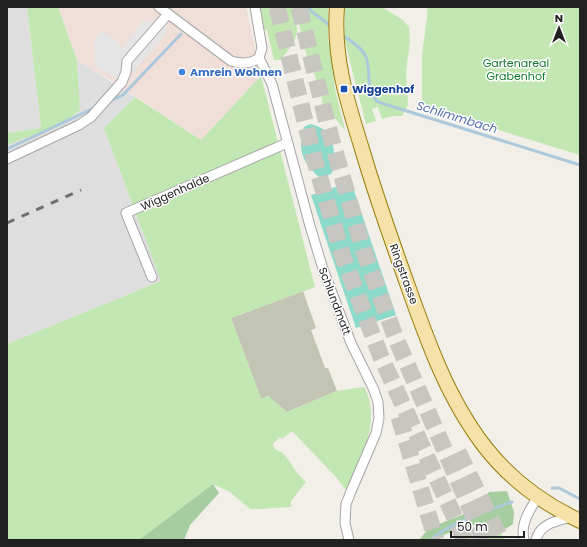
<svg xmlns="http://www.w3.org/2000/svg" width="587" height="547" font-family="Poppins,sans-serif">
  <rect width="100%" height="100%" fill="#f1efe8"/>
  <!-- residential -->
  <g fill="#dfdede">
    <path d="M7 7H27L41 128 7 133Z"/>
    <path d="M77 60 135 97 104 128 161 281 7 344V145L62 124 80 110Z"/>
  </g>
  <!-- commercial -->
  <path fill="#f0ded9" d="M58 7H246L261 76 201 140 112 81 77 60Z"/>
  <!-- construction -->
  <path fill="#c2c5b4" d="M303 291 316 328 311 330 325 368H328L337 391 287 412 268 396 261 399 231 318Z"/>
  <!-- grass -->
  <g fill="#c3e7b2">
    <path d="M27 7H58L77 60 80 110 62 124 7 145V133L41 128Z"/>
    <path d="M260 7H292C293 14 296 22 297 29 298 40 286 53 280 60H274L267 30 264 29Z"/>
    <path d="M295 7H328V42H329L335 89 345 130 322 103 321 90 307 57Z"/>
    <path d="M345 7H382L403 20 409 27 410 41 406 72 408 105 402 116H393L382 119 378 107 372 109 376 121 366 124 345 42Z"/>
    <path d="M423 7H580V155L420 106 422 100V55L428 9Z"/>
    <path d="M261 76 315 287 231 318 261 399 268 396 287 412 337 391 364 387C382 419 361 458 348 489H345L336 477 292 431 282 439 280 437 273 444V446L276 450 282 452 288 459 297 473 306 482 291 501V507L271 508 264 509H250L230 492 213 484 139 540H7V344L161 281 104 128 135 97 201 140Z"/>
    <path d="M493 521 505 540H450L475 535Z"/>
  </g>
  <!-- forest -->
  <g fill="#a6cda0">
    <path d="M213 484 219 493 190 525 184 540H139Z"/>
    <path d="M507 491 514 512 513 524 505 529 499 518 448 533 440 537 436 540H419L429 528 479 508 489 492Z"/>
  </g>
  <!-- pitch -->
  <g fill="#8cdac9">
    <path d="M310 124C336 129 336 152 332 173L327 176 319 177C307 166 300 157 301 140 302 135 302 131 304 127Z"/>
    <path d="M351 182 396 315 356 328 311 195Z"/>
  </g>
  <!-- parking -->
  <path fill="#e5e5e5" d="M144 20 152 23 155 20 166 25V34L133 72 117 79 95 66 94 41 101 31 116 40 121 48Z"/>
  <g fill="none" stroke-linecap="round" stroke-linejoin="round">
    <!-- stream -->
    <g stroke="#acc8db" stroke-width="3">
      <path d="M309 7 311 11 332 27"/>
      <path d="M341 34C349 40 362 47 366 57 372 73 364 87 378 102L580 165"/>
      <path d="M110 101 123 95 181 34"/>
      <path d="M7 149 94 108"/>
      <path d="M552 488H559L580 499"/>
      <path d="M431 540C444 525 492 509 512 502"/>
    </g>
    <!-- highway-tunnel -->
    <g stroke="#c7c6c0" stroke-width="17" stroke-dasharray="17 8" stroke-linecap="butt">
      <path d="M277 7 314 158 342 254 381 357 465 540"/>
      <path d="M299 7 328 127 363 249 396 339 484 540"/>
      <path d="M399 417 436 540"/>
      <path d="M458 452 501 540"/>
    </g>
    <defs>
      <g id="street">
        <path d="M159 7 231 61C241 64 251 64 259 58"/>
        <path d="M255 7 262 48 259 58"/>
        <path d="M259 58 272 84 310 226 323 269 351 343 374 390 378 402 379 418 376 433 352 489 346 504 345 523 349 540"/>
        <path d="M7 159 79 125 91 117 122 82 126 72 127 61 168 14"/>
        <path d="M152 277 126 213 287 143"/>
        <path d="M524 540C520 523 530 510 538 496"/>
        <path d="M536 540C539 524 558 520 572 517"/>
      </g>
      <path id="primary" d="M337 7C333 58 347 101 362 149 373 187 386 224 399 261 422 325 443 393 485 447 510 479 544 504 580 521"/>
    </defs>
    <!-- street casing -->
    <use href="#street" stroke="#a5a5a5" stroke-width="11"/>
    <!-- primary casing -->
    <use href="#primary" stroke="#947e0a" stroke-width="16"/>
    <!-- street -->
    <use href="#street" stroke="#fff" stroke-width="9"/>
    <!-- primary -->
    <use href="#primary" stroke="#f6e2a8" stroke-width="14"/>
    <!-- rail -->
    <path stroke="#6f6f6f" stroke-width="3" stroke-dasharray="8 8" stroke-linecap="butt" d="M7 223 81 190"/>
  </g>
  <!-- markers -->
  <circle fill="#3f7fe0" stroke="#fff" stroke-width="1.5" cx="182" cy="72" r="4"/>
  <rect fill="#1a4fb4" stroke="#fff" stroke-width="1.5" x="340" y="85" width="8" height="8" rx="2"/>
  <g text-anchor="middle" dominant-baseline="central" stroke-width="3" stroke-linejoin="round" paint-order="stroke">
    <!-- park labels -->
    <g font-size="11" fill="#137b2e" stroke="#fff">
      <text x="516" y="63">Gartenareal<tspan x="516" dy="13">Grabenhof</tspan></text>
    </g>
    <!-- shop labels -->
    <g font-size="11" font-weight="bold" fill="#366cbe" stroke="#fff" text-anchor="start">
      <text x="190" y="72">Amrein Wohnen</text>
    </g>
    <!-- transit labels -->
    <g font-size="11" font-weight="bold" fill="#164399" stroke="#fff" text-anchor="start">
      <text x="352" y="89">Wiggenhof</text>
    </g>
    <!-- street labels -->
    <g font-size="11" fill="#212121" stroke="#fff">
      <text transform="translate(175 192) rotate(-24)">Wiggenhalde</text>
      <text transform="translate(404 274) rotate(70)">Ringstrasse</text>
      <text transform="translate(335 301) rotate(69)">Schlundmatt</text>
    </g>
    <!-- water labels -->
    <g font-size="12" font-style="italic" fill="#5370ac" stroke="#fff">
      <text transform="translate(457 117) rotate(17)">Schlimmbach</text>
    </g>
  </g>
  <!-- border -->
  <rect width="587" height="547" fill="none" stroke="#212121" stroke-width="16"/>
  <!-- north arrow -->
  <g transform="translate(559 28)" stroke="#ffffff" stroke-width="3" paint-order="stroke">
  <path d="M0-3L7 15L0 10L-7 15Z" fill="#212121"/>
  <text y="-6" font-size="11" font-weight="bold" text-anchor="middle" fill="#212121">N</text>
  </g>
  <!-- scale -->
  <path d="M451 531v6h73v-6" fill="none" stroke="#212121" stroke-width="2"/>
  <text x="457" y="531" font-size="12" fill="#212121" stroke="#ffffff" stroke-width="3" paint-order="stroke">50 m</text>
</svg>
